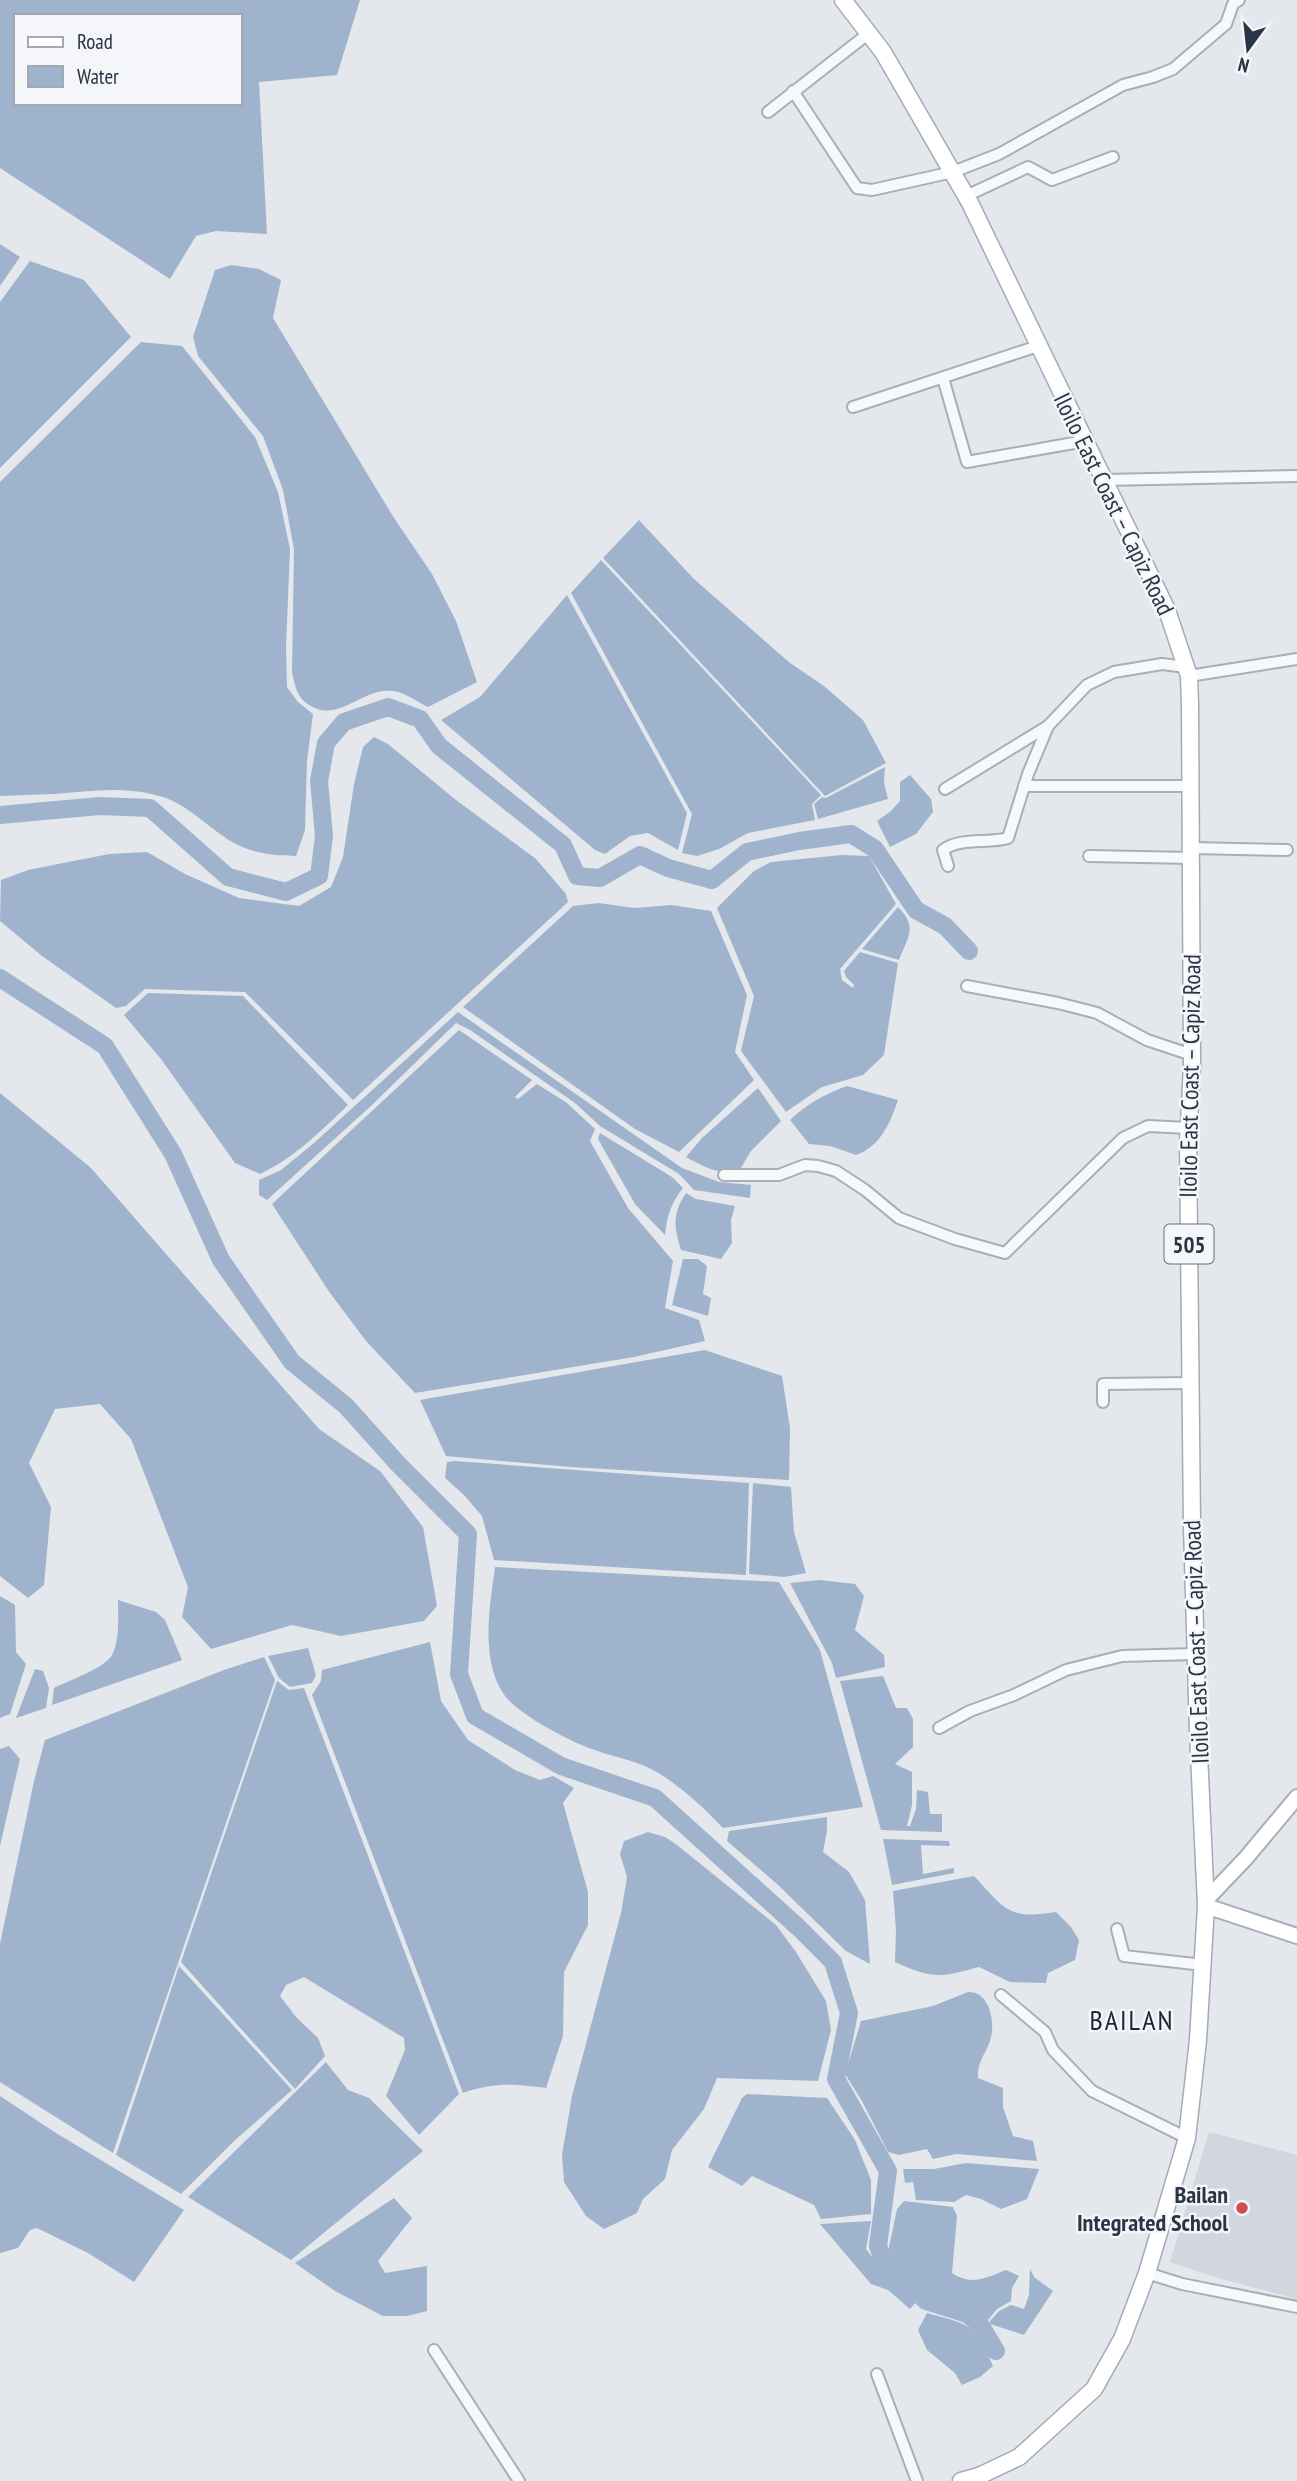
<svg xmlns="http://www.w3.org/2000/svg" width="1297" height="2481" font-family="'PT Sans Narrow',sans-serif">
  <rect width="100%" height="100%" fill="#e4e7ec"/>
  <!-- built -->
  <path fill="#d2d6de" d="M1209 2132 1297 2155V2299L1214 2277 1170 2262Z"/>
  <!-- water -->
  <g fill="#9fb4cc" fill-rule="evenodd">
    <path d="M0 0H360L337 75 259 82 267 234 216 231 196 236 170 279 0 168ZM16 16H240V103H16Z"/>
    <path d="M0 244 20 257 0 286Z"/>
    <path d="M30 261 84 280 131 337 0 468V302Z"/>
    <path d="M231 265 259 269 281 280 273 318 394 518 432 574 456 621 477 682 428 707C418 702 404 692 393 691 362 687 339 724 309 705 297 698 295 686 292 672L294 549 283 490 263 436 198 356 193 337 215 270Z"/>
    <path d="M141 342 182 346 255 437 278 492 290 549 286 647 287 687 298 702 313 714 307 761 305 830 296 856C277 856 256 854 238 845 212 832 194 809 166 798 128 785 92 791 54 794 36 795 18 795 0 796V482Z"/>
    <path d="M639 520 694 579 790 663 824 686 863 720 886 763 825 796 603 558Z"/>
    <path d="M601 560 821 795 812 804 815 820 748 833 719 849 697 856 682 853 692 814 571 593Z"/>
    <path d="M567 595 687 813 678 850 648 833 630 836 605 854 595 850 441 720 480 697Z"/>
    <path d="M374 737 388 744 456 800 536 859 566 894 568 902 353 1100 245 992 145 989 126 1006 116 1008 42 956 0 921 1 880 28 870 109 854 147 852 185 874 239 898 299 906 331 887 343 857 354 784 363 747Z"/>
    <path d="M885 767 884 783 888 799 818 819 814 804 822 797 826 798Z"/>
    <path d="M910 775 931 799 933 812 916 834 890 847 877 821 891 811 900 801V782Z"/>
    <path d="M842 855 869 856 896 904 840 969 842 980 853 988 854 985 846 977 844 971 860 952 898 963 884 1055 863 1075 822 1087 786 1112 741 1051 754 996 717 908 754 871 771 862Z"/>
    <path d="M599 903 634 908 671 905 711 911 747 995 735 1052 754 1080 679 1152 635 1129 463 1007 573 906Z"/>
    <path d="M898 907C918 927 908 937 899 960L862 949Z"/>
    <path d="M148 993 243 996 348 1105C321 1131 294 1158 260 1174L235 1163 161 1059 124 1015Z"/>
    <path d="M458 1012 682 1168 719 1182 751 1185 750 1198 694 1190 679 1174 600 1126 575 1103 470 1030 456 1023 372 1105 267 1200 259 1195V1180L281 1170 314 1143Z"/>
    <path d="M459 1030 532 1080 515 1097 518 1099 537 1084 567 1103 595 1129 590 1141 628 1208 673 1261 665 1308 699 1320 705 1341 634 1357 415 1393 366 1341 330 1293 272 1204Z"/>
    <path d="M847 1086 898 1100C890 1123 881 1146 856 1155L830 1146 809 1144 790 1120C807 1104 825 1094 847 1086Z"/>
    <path d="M758 1088 781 1121 751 1151 739 1171C718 1175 704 1167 686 1157L702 1138Z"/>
    <path d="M0 1093 91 1168 319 1429 380 1471 423 1527 437 1606 424 1621 341 1636 292 1625 211 1649 182 1617 188 1587 131 1439 100 1404 55 1409 29 1463 51 1507 44 1585 28 1598 0 1576Z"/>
    <path d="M600 1133 672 1177 683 1188C671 1203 667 1216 665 1235L635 1204 598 1139Z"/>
    <path d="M686 1193 696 1199 735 1206 731 1220 732 1243 721 1259 681 1250C674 1226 672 1215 686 1193Z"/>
    <path d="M683 1259H698L707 1266 703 1294 711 1298 708 1316 672 1305Z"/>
    <path d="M705 1350 782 1376 790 1428 789 1480 571 1467 446 1456 420 1400Z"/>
    <path d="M455 1461 749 1483 746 1575 494 1560 482 1516 464 1495 445 1478 447 1462Z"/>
    <path d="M753 1483 791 1487 794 1532 806 1573 784 1577 749 1574Z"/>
    <path d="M495 1567 779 1582 820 1650 863 1807 723 1828C702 1806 680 1785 653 1770 635 1760 612 1757 592 1749 569 1741 515 1713 503 1693 480 1658 490 1605 495 1567Z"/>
    <path d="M820 1580 855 1584 864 1596 855 1630 884 1655 885 1667 836 1678 832 1663 790 1583Z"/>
    <path d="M0 1596 15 1605 16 1652 26 1664 10 1714 0 1718Z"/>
    <path d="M118 1600 156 1612 165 1620 182 1660 52 1705 54 1688C68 1681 105 1668 112 1655 120 1640 118 1617 118 1600Z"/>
    <path d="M430 1642 441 1701 468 1740 515 1770 540 1780 553 1776 574 1788 563 1803 588 1892V1925L564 1972 563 2036 546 2088C514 2084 495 2082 463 2093L312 1695 321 1681 322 1670Z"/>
    <path d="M308 1648 316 1675 312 1683 290 1687 279 1678 268 1656Z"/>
    <path d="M264 1657 275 1680 113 2153 0 2082V1944L34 1781 45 1740 224 1670Z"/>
    <path d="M35 1669 43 1671 49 1688 46 1708 16 1718Z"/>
    <path d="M883 1676 896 1708H907L913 1719V1747L895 1764 912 1772V1805L907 1826H910L916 1809 917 1790 928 1792 930 1814H942V1832L881 1830 840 1681Z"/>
    <path d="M277 1681 289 1690 304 1688 459 2094 419 2135 386 2096 405 2050 404 2038 304 1977 286 1985 280 1996 296 2017 318 2038 325 2056 295 2089 181 1962Z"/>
    <path d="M9 1746 20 1759 0 1846V1749Z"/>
    <path d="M827 1817V1831L823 1852 849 1872 865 1900 870 1964 846 1951 777 1884 727 1841 729 1831Z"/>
    <path d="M648 1832 665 1837 677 1845 776 1925 796 1952 826 2001 831 2030 818 2081 717 2078 704 2109 672 2150 665 2179 643 2199 637 2213 604 2229 586 2216 564 2182 562 2155 572 2096 621 1913 627 1877 620 1854 624 1841Z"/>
    <path d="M883 1839 949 1841 950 1846 921 1845 923 1874 954 1868V1873L892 1885Z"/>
    <path d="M974 1876C1005 1909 1008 1920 1056 1912L1071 1927 1079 1940 1075 1960 1048 1973 1046 1983 1010 1982 979 1967C939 1978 933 1979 895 1962L896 1930 893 1891Z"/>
    <path d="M179 1966 292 2090 234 2141 181 2194 116 2155Z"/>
    <path d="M968 1992C990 1991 996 2023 990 2041 985 2055 977 2062 978 2078L1003 2088V2107L1013 2136 1033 2141 1037 2161 956 2154 933 2159 927 2149 899 2155 888 2152 862 2101 845 2074 861 2021 933 2006Z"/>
    <path d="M326 2062 348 2090 369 2098 423 2151 291 2260 188 2197Z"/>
    <path d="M747 2094 827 2098 855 2140 871 2180V2214L821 2219 814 2205 752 2176 742 2186 708 2167 742 2098Z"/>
    <path d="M0 2096 56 2133 184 2210 134 2282 88 2253 37 2228 30 2230 18 2248 0 2253Z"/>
    <path d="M966 2163 1039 2169 1027 2199 1001 2209 981 2199 966 2195 954 2202 916 2200 913 2182 905 2183 903 2169H934Z"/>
    <path d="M394 2198 412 2218 378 2261 385 2273 427 2266V2311L407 2316H383L335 2291 295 2263Z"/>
    <path d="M904 2201 953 2207 957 2216 952 2273C971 2286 986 2278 1006 2270L1019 2276 1012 2288 1011 2301 997 2309 988 2320 964 2305 927 2295 917 2280 900 2266 888 2252 897 2209Z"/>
    <path d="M871 2221 866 2249C881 2269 899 2284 916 2302L910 2309 888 2290 871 2284 820 2224Z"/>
    <path d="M1030 2269 1034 2277 1053 2291 1024 2335 990 2324V2321L999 2311 1011 2305 1024 2309 1029 2295Z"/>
    <path d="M927 2313C968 2324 977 2324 993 2366L980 2377 962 2385 955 2373 927 2350 918 2330Z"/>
  </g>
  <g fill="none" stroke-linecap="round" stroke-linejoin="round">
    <!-- river -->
    <g stroke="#9fb4cc" stroke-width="18">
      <path d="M0 815 100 806 150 808 228 877 286 892 319 876 324 836 319 781 326 743 344 722 388 707 420 719 439 746 563 845 577 876 600 878 640 855 668 868 712 880 747 852 799 841 851 834 875 849 916 910 945 926 969 951"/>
      <path d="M0 978 105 1046 173 1154 221 1260 292 1362 346 1406 399 1465 468 1534 459 1674 475 1716 561 1766 655 1798 799 1928 833 1962 849 2013 836 2079 888 2171 878 2246 883 2260 926 2301 967 2314 981 2326 996 2351"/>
    </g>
    <defs>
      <g id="minor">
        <path d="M793 91 857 188 872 190 953 172 999 154 1123 85 1153 77 1173 69 1226 24 1233 4 1239 0"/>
        <path d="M768 112 869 33"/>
        <path d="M966 196 1028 167 1052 180 1113 157"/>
        <path d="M943 378 967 462 1085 441"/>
        <path d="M853 407 1038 346"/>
        <path d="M1104 480 1297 476"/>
        <path d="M1189 676 1297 659"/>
        <path d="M1024 786H1191"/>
        <path d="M945 789 1048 726 1087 685 1114 672 1162 664 1186 667"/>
        <path d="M1192 848 1287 850"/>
        <path d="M1089 856 1193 858"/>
        <path d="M948 866 943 850C960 837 988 844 1008 838L1028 774 1048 726"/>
        <path d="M967 986 1058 1003 1097 1013 1147 1040 1192 1055"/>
        <path d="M724 1175H779L805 1165 818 1166 836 1171 865 1190 899 1218 955 1239 1005 1253 1123 1138 1148 1126 1189 1128"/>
        <path d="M1103 1402V1384L1190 1383"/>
        <path d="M939 1728 970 1711 1014 1695 1066 1670 1122 1656 1195 1654"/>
        <path d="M1117 1929 1124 1956 1203 1965"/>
        <path d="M1001 1995 1045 2032 1053 2050 1092 2091 1187 2138"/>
        <path d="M1147 2273 1182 2284 1297 2307"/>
        <path d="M434 2350 519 2481"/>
        <path d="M877 2374 917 2481"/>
      </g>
      <g id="secondary">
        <path d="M1206 1900 1246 1858 1297 1797"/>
        <path d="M1206 1906 1297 1936"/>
      </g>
      <path id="primary" d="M843 0 883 52 970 203 1167 610 1189 676 1190 704 1192 1066 1188 1141 1192 1526 1198 1732 1206 1906 1198 2040 1187 2138 1147 2273 1122 2339 1094 2389 1019 2457 979 2476 961 2481"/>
    </defs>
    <!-- minor casing -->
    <use href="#minor" stroke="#a9aeb7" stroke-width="14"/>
    <!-- secondary casing -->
    <use href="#secondary" stroke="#a9aeb7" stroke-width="18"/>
    <!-- primary casing -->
    <use href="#primary" stroke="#a3abb8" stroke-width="19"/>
    <!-- minor -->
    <use href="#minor" stroke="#f7f8fa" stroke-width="10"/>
    <!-- secondary -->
    <use href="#secondary" stroke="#fff" stroke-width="14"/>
    <!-- primary -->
    <use href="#primary" stroke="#fff" stroke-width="16"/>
  </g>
  <!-- markers -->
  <circle fill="#d1495b" stroke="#f4f6f9" stroke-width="2.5" cx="1242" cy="2208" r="7"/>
  <g text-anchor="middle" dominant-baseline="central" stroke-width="5" stroke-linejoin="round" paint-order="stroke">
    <!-- shield labels -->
    <rect fill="#f4f6f9" stroke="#676e7b" stroke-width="2" x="1164.5" y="1224.5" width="49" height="39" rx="5"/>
    <g font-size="23" font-weight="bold" fill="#2b3445">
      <text x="1189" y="1244">505</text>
    </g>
    <!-- street labels -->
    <g font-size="24" fill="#2b3445" stroke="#f4f6f9">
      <text transform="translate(1114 504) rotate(64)">Iloilo East Coast – Capiz Road</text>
      <text transform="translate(1190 1076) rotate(-89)">Iloilo East Coast – Capiz Road</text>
      <text transform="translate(1196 1642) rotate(-92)">Iloilo East Coast – Capiz Road</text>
    </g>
    <!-- poi labels -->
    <g font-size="24" font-weight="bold" fill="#2b3445" stroke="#f4f6f9" text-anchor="end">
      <text x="1228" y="2194">Bailan<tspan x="1228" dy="28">Integrated School</tspan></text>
    </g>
    <!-- quarter labels -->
    <g font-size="28" letter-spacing="2" fill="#1d2536" stroke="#f4f6f9">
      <text x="1132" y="2019">BAILAN</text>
    </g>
  </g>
  <!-- legend -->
  <rect x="14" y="14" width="228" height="91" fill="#f4f6f9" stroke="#a4a8b1" stroke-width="2"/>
  <rect x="28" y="37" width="35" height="10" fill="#ffffff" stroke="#a4a8b1" stroke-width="2"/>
  <text x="77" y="49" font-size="21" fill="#2b3445">Road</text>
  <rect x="28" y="66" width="35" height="21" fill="#9fb4cc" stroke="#a4a8b1" stroke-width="2"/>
  <text x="77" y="84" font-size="21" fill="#2b3445">Water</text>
  <!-- north arrow -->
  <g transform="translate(1248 49) rotate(195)" stroke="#f4f6f9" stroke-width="5" paint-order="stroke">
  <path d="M0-5L12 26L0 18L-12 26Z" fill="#2b3445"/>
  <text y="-10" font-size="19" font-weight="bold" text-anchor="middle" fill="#2b3445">N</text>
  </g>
</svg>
